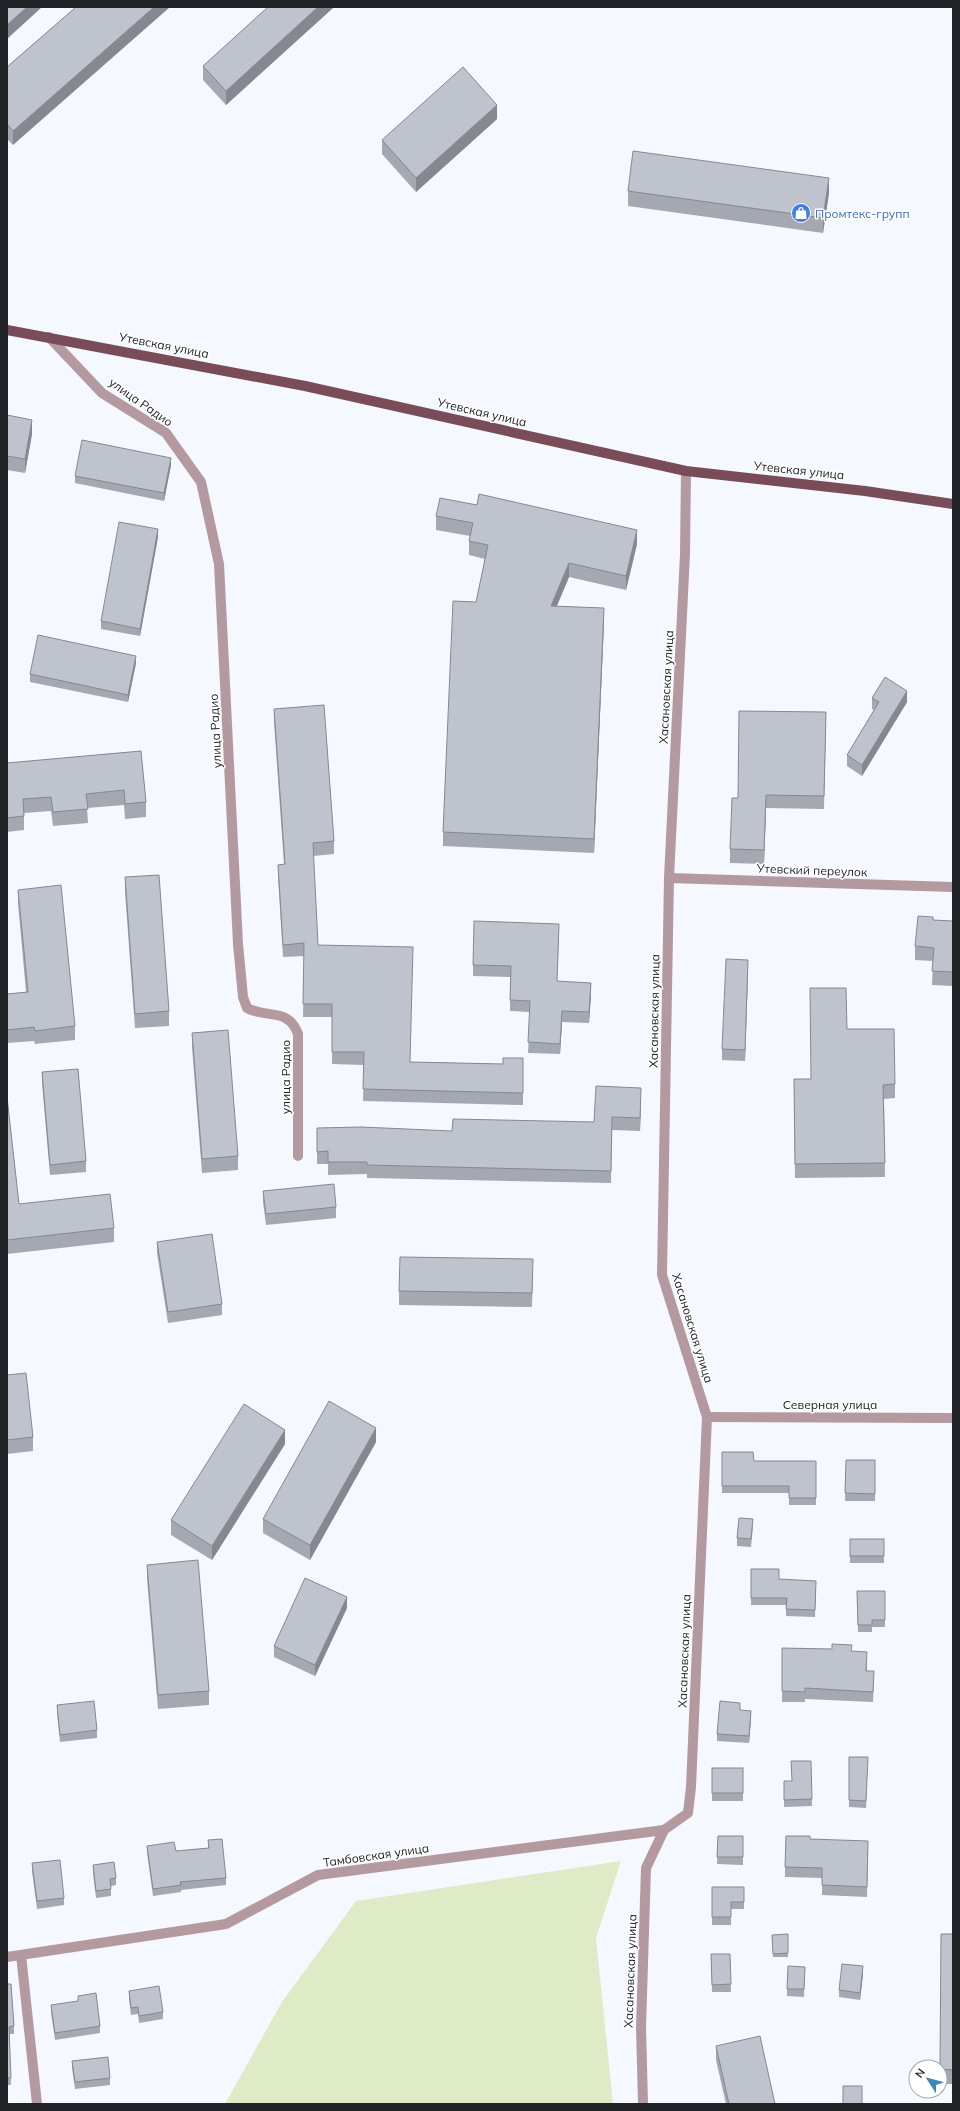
<svg xmlns="http://www.w3.org/2000/svg" width="960" height="2111" font-family="Mulish,sans-serif">
  <rect width="100%" height="100%" fill="#f5f8fe"/>
  <!-- green -->
  <path fill="#dfebc7" d="M621 1861 596 1938 613 2104H225L282 2002 356 1901Z"/>
  <g fill="none" stroke-linecap="round" stroke-linejoin="round">
    <!-- minor -->
    <g stroke="#b499a0" stroke-width="10">
      <path d="M49 337 102 393 166 433 201 482 219 564 238 944 243 997 247 1008C268 1019 288 1007 298 1034V1156"/>
      <path d="M669 878 953 887"/>
      <path d="M707 1417 953 1418"/>
      <path d="M21 1955 37 2104"/>
      <path d="M7 1957 226 1924 318 1875 664 1830"/>
      <path d="M643 2104 641 2027 646 1868 664 1830 688 1813 691 1787 707 1417 662 1275 669 878 685 554 686 471"/>
    </g>
    <!-- major -->
    <path stroke="#784c59" stroke-width="10" d="M7 330 305 386 686 471 865 491 953 504"/>
  </g>
  <!-- wall -->
  <g fill="#a4a8b0">
    <path d="M76 7 13 145 7 139V67Z"/>
    <path d="M268 7H334L226 105 203 80V66Z"/>
    <path d="M497 119 416 192 382 154V140Z"/>
    <path d="M628 191 829 193 823 233 628 206Z"/>
    <path d="M7 415 32 434 25 473 7 470Z"/>
    <path d="M171 465 164 501 75 483V476Z"/>
    <path d="M436 516 637 544 626 590 569 577 557 606 604 622 594 853 443 846V832L476 602 485 559 469 555V541L470 536 436 530Z"/>
    <path d="M158 537 140 636 101 629V621Z"/>
    <path d="M136 663 128 702 30 682V674Z"/>
    <path d="M872 698 907 702 862 776 847 766V755L874 710 872 709Z"/>
    <path d="M274 709 334 841V854L313 856 318 945 411 1062 503 1064 523 1058V1105L363 1101 364 1065 332 1064V1017H303L304 956 283 957 278 877V865L284 864 274 722Z"/>
    <path d="M826 726 824 809 766 808 764 864 730 863V849L738 798Z"/>
    <path d="M141 751 146 802V817L125 819 124 805 87 808 88 823 53 826 51 811 24 813V830L7 832V763Z"/>
    <path d="M125 877 169 1011V1026L135 1028 125 892Z"/>
    <path d="M18 890 75 1026V1040L35 1044 34 1041 7 1043V994L26 992 18 903Z"/>
    <path d="M933 920 953 921V986L932 985 933 961 915 960V946Z"/>
    <path d="M559 934 557 981 591 994 589 1023 562 1022 560 1054 528 1053 530 1012 510 1011V977L473 976V965Z"/>
    <path d="M748 971 745 1061 722 1060V1049Z"/>
    <path d="M847 1029 895 1084V1098L884 1099 885 1177 795 1178 794 1093 811 1079Z"/>
    <path d="M192 1033 238 1156V1170L202 1173 192 1047Z"/>
    <path d="M42 1072 86 1161V1172L50 1175 42 1083Z"/>
    <path d="M7 1097 19 1204 114 1228V1242L7 1254Z"/>
    <path d="M641 1101 640 1131 612 1130 611 1183 367 1178V1174L328 1175V1164H317V1128L452 1131 594 1122Z"/>
    <path d="M263 1191 336 1207V1218L266 1225 263 1202Z"/>
    <path d="M157 1242 222 1304V1315L168 1323 157 1253Z"/>
    <path d="M533 1273 532 1307 399 1305V1291Z"/>
    <path d="M7 1375 33 1437V1451L7 1454Z"/>
    <path d="M376 1442 310 1560 263 1533V1519Z"/>
    <path d="M285 1444 212 1560 171 1535V1520Z"/>
    <path d="M722 1452 754 1461H816V1505H789V1493H722Z"/>
    <path d="M846 1460H875V1501H845Z"/>
    <path d="M753 1527 751 1547 737 1546V1538Z"/>
    <rect x="850" y="1539" width="34" height="24"/>
    <path d="M147 1565 209 1691V1705L158 1709 147 1579Z"/>
    <path d="M751 1569 779 1579 816 1588 815 1617 786 1616V1605H751Z"/>
    <path d="M857 1591H885V1627H872V1632H858Z"/>
    <path d="M347 1608 315 1676 274 1657V1646Z"/>
    <path d="M782 1648 852 1651 867 1663V1671L874 1682 873 1702 805 1699V1702H782Z"/>
    <path d="M57 1705 97 1730V1738L60 1742 57 1713Z"/>
    <path d="M751 1718 749 1743 717 1741V1734Z"/>
    <path d="M849 1757H868L866 1808 849 1807Z"/>
    <path d="M811 1761 812 1806 784 1807V1781H792Z"/>
    <rect x="712" y="1768" width="31" height="33"/>
    <path d="M718 1836H743V1865L717 1864Z"/>
    <path d="M810 1839 868 1851 867 1897 822 1895V1878L785 1877V1867Z"/>
    <path d="M208 1840 226 1878V1885L181 1890V1892L153 1896 147 1853V1846L176 1851 208 1848Z"/>
    <path d="M32 1863 64 1898V1905L37 1909 32 1871Z"/>
    <path d="M93 1865 116 1878V1885L111 1886V1896L96 1898 93 1873Z"/>
    <path d="M712 1887H744V1909H731V1925H712Z"/>
    <path d="M788 1934V1957H773L772 1935Z"/>
    <path d="M953 1934V2084H940V2067Z"/>
    <path d="M711 1954H730L731 1992H712Z"/>
    <path d="M805 1974 804 1997 787 1996V1989Z"/>
    <path d="M863 1974 860 2000 839 1997V1990Z"/>
    <path d="M7 1984 14 2026V2034H9L11 2085H7Z"/>
    <path d="M129 1991 163 2012V2019L139 2023 138 2014 131 2015 129 1999Z"/>
    <path d="M78 1996 100 2026V2033L55 2040 51 2013V2005L78 2001Z"/>
    <path d="M716 2046 775 2104H726L716 2060Z"/>
    <path d="M72 2061 110 2078V2085L75 2089 72 2068Z"/>
  </g>
  <!-- shaded-wall -->
  <g fill="#868890">
    <path d="M27 7H42L7 39V25Z"/>
    <path d="M154 7H170L13 145V131Z"/>
    <path d="M318 7H334L226 105V91Z"/>
    <path d="M497 105V119L416 192V178Z"/>
    <path d="M829 178V193L823 233V218Z"/>
    <path d="M32 420V434L25 473V459Z"/>
    <path d="M171 458V465L164 501V493Z"/>
    <path d="M158 529V537L140 636V629Z"/>
    <path d="M637 530V544L626 590V576Z"/>
    <path d="M569 563V577L551 619V606Z"/>
    <path d="M604 608V622L594 853V839Z"/>
    <path d="M136 656V663L128 702V695Z"/>
    <path d="M907 691V702L862 776V765Z"/>
    <path d="M766 795V808L764 864V850Z"/>
    <path d="M748 960V971L745 1061V1050Z"/>
    <path d="M591 983V994L589 1023V1012Z"/>
    <path d="M562 1011V1022L560 1054V1044Z"/>
    <path d="M641 1088V1101L640 1131V1118Z"/>
    <path d="M376 1428V1442L310 1560V1545Z"/>
    <path d="M285 1430V1444L212 1560V1546Z"/>
    <path d="M347 1597V1608L315 1676V1665Z"/>
    <path d="M751 1711V1718L749 1743V1736Z"/>
    <path d="M863 1966V1974L860 2000V1993Z"/>
  </g>
  <!-- building -->
  <g fill="#bfc3cd" stroke="#868890">
    <path d="M7 7H27L7 25Z"/>
    <path d="M76 7H154L13 131 7 124V67Z"/>
    <path d="M268 7H318L226 91 203 66Z"/>
    <path d="M463 67 497 105 416 178 382 140Z"/>
    <path d="M633 151 829 178 823 218 628 191Z"/>
    <path d="M7 415 32 420 25 459 7 456Z"/>
    <path d="M82 440 171 458 164 493 75 476Z"/>
    <path d="M479 494 637 530 626 576 569 563 551 606 604 608 594 839 443 832 453 601 476 602 488 545 469 541 473 523 436 516 440 498 477 505Z"/>
    <path d="M119 522 158 529 140 629 101 621Z"/>
    <path d="M38 635 136 656 128 695 30 674Z"/>
    <path d="M885 677 907 691 862 765 847 755 879 702 872 698Z"/>
    <path d="M324 705 334 841 313 843 318 945 413 947 410 1062 503 1064V1058H523V1093L363 1089 364 1052H332V1004H303L304 943 283 945 278 865 285 864 274 709Z"/>
    <path d="M739 711 826 712 824 796 766 795 764 850 730 849 732 798H738Z"/>
    <path d="M141 751 146 802 125 804 124 790 86 794 88 809 53 812 51 797 23 799 24 816 7 818V763Z"/>
    <path d="M159 875 169 1011 135 1014 125 877Z"/>
    <path d="M61 885 75 1026 35 1031 34 1027 7 1030V994L28 992 18 890Z"/>
    <path d="M918 916 933 917V920L953 921V972L932 971 934 948 915 946Z"/>
    <path d="M474 921 559 924 557 981 591 983 589 1012 562 1011 560 1044 528 1042 530 1001 510 1000 511 966 473 965Z"/>
    <path d="M726 959 748 960 745 1050 722 1049Z"/>
    <path d="M810 988H846L847 1029H894L895 1084 883 1085 885 1163 795 1164 794 1079H811Z"/>
    <path d="M228 1030 238 1156 202 1159 192 1033Z"/>
    <path d="M78 1069 86 1161 50 1165 42 1072Z"/>
    <path d="M596 1086 641 1088 640 1118 612 1117 611 1171 367 1165V1162H328V1151L317 1152V1128L361 1127 452 1131 453 1119 594 1122Z"/>
    <path d="M7 1097 19 1204 110 1194 114 1228 7 1240Z"/>
    <path d="M334 1184 336 1207 266 1214 263 1191Z"/>
    <path d="M212 1234 222 1304 168 1312 157 1242Z"/>
    <path d="M400 1257 533 1259 532 1293 399 1291Z"/>
    <path d="M26 1373 33 1437 7 1440V1375Z"/>
    <path d="M329 1401 376 1428 310 1545 263 1519Z"/>
    <path d="M244 1404 285 1430 212 1546 171 1520Z"/>
    <path d="M722 1452H753L754 1461H816V1498H789V1486H722Z"/>
    <path d="M846 1460H875V1494L845 1493Z"/>
    <path d="M739 1518 753 1519 751 1539 737 1538Z"/>
    <rect x="850" y="1539" width="34" height="17"/>
    <path d="M198 1560 209 1691 158 1695 147 1565Z"/>
    <path d="M751 1569H779V1579L816 1581 815 1610 786 1609 787 1598H751Z"/>
    <path d="M305 1578 347 1597 315 1665 274 1646Z"/>
    <path d="M857 1591H885V1620H872V1625H858Z"/>
    <path d="M832 1644 852 1645 851 1651 867 1652 866 1671H874L873 1692 805 1688V1692L782 1691V1648L832 1649Z"/>
    <path d="M94 1701 97 1730 60 1735 57 1705Z"/>
    <path d="M720 1701 740 1703V1710L751 1711 749 1736 717 1734Z"/>
    <path d="M849 1757H868L866 1801 849 1800Z"/>
    <path d="M791 1761H811L812 1799 784 1800V1781H792Z"/>
    <rect x="712" y="1768" width="31" height="25"/>
    <path d="M718 1836H743V1857H717Z"/>
    <path d="M786 1836H810V1839L868 1841 867 1887 822 1885V1868L785 1867Z"/>
    <path d="M222 1839 226 1878 180 1882 181 1885 153 1889 147 1846 174 1842 176 1851 209 1848 208 1840Z"/>
    <path d="M60 1860 64 1898 37 1901 32 1863Z"/>
    <path d="M114 1862 116 1878 110 1879 111 1889 96 1891 93 1865Z"/>
    <path d="M712 1887H744V1902H731V1917H712Z"/>
    <path d="M788 1934V1953L773 1954 772 1935Z"/>
    <path d="M941 1934H953V2070L940 2069V2067Z"/>
    <path d="M711 1954H730L731 1984 712 1985Z"/>
    <path d="M842 1964 863 1966 860 1993 839 1990Z"/>
    <path d="M788 1966 805 1967 804 1989H787Z"/>
    <path d="M7 1984H11L14 2026 9 2027 11 2078H7Z"/>
    <path d="M159 1986 163 2012 139 2016 138 2007 131 2008 129 1991Z"/>
    <path d="M96 1993 100 2026 55 2033 51 2005 78 2001V1996Z"/>
    <path d="M760 2036 775 2104H729L716 2046Z"/>
    <path d="M108 2057 110 2078 75 2082 72 2061Z"/>
    <rect x="843" y="2086" width="19" height="18"/>
  </g>
  <!-- icons -->
  <defs>
    <symbol id="shop-disc" viewBox="-11 -11 22 22"><circle r="9.5" fill="#3f7fe0" stroke="#fff"/><path d="M-5-2.5h2.3a2.7 3.5 0 0 1 5.4 0H5L5.5 6h-11ZM-1.5-2.5h3a1.5 2.3 0 0 0-3 0Z" fill="#fff"/></symbol>
  </defs>
  <g fill-rule="evenodd">
    <use href="#shop-disc" x="790" y="202" width="22" height="22"/>
  </g>
  <g text-anchor="middle" dominant-baseline="central" stroke-width="3" stroke-linejoin="round" paint-order="stroke">
    <!-- shop labels -->
    <g font-size="12" fill="#366cbe" stroke="#fff" text-anchor="start">
      <text x="815" y="213">Промтекс-групп</text>
    </g>
    <!-- street labels -->
    <g font-size="12" fill="#222327" stroke="#fff">
      <text transform="translate(164 345) rotate(11)">Утевская улица</text>
      <text transform="translate(141 402) rotate(35)">улица Радио</text>
      <text transform="translate(482 412) rotate(13)">Утевская улица</text>
      <text transform="translate(799 470) rotate(6)">Утевская улица</text>
      <text transform="translate(666 687) rotate(-87)">Хасановская улица</text>
      <text transform="translate(215 731) rotate(-93)">улица Радио</text>
      <text transform="translate(812 870) rotate(2)">Утевский переулок</text>
      <text transform="translate(654 1011) rotate(-89)">Хасановская улица</text>
      <text transform="translate(285 1077) rotate(-90)">улица Радио</text>
      <text transform="translate(693 1328) rotate(73)">Хасановская улица</text>
      <text x="830" y="1404">Северная улица</text>
      <text transform="translate(684 1651) rotate(-88)">Хасановская улица</text>
      <text transform="translate(376 1855) rotate(-8)">Тамбовская улица</text>
      <text transform="translate(630 1971) rotate(-88)">Хасановская улица</text>
    </g>
  </g>
  <!-- border -->
  <rect width="960" height="2111" fill="none" stroke="#222327" stroke-width="16"/>
  <!-- north arrow -->
  <g transform="translate(928 2079) rotate(306)"><circle r="19" fill="#ffffff" stroke="#a7a7a9"/>
  <path d="M0-3L7 15L0 10L-7 15Z" fill="#3d87bb"/>
  <text y="-6" font-size="11" font-weight="bold" text-anchor="middle" fill="#222327">N</text>
  </g>
</svg>
